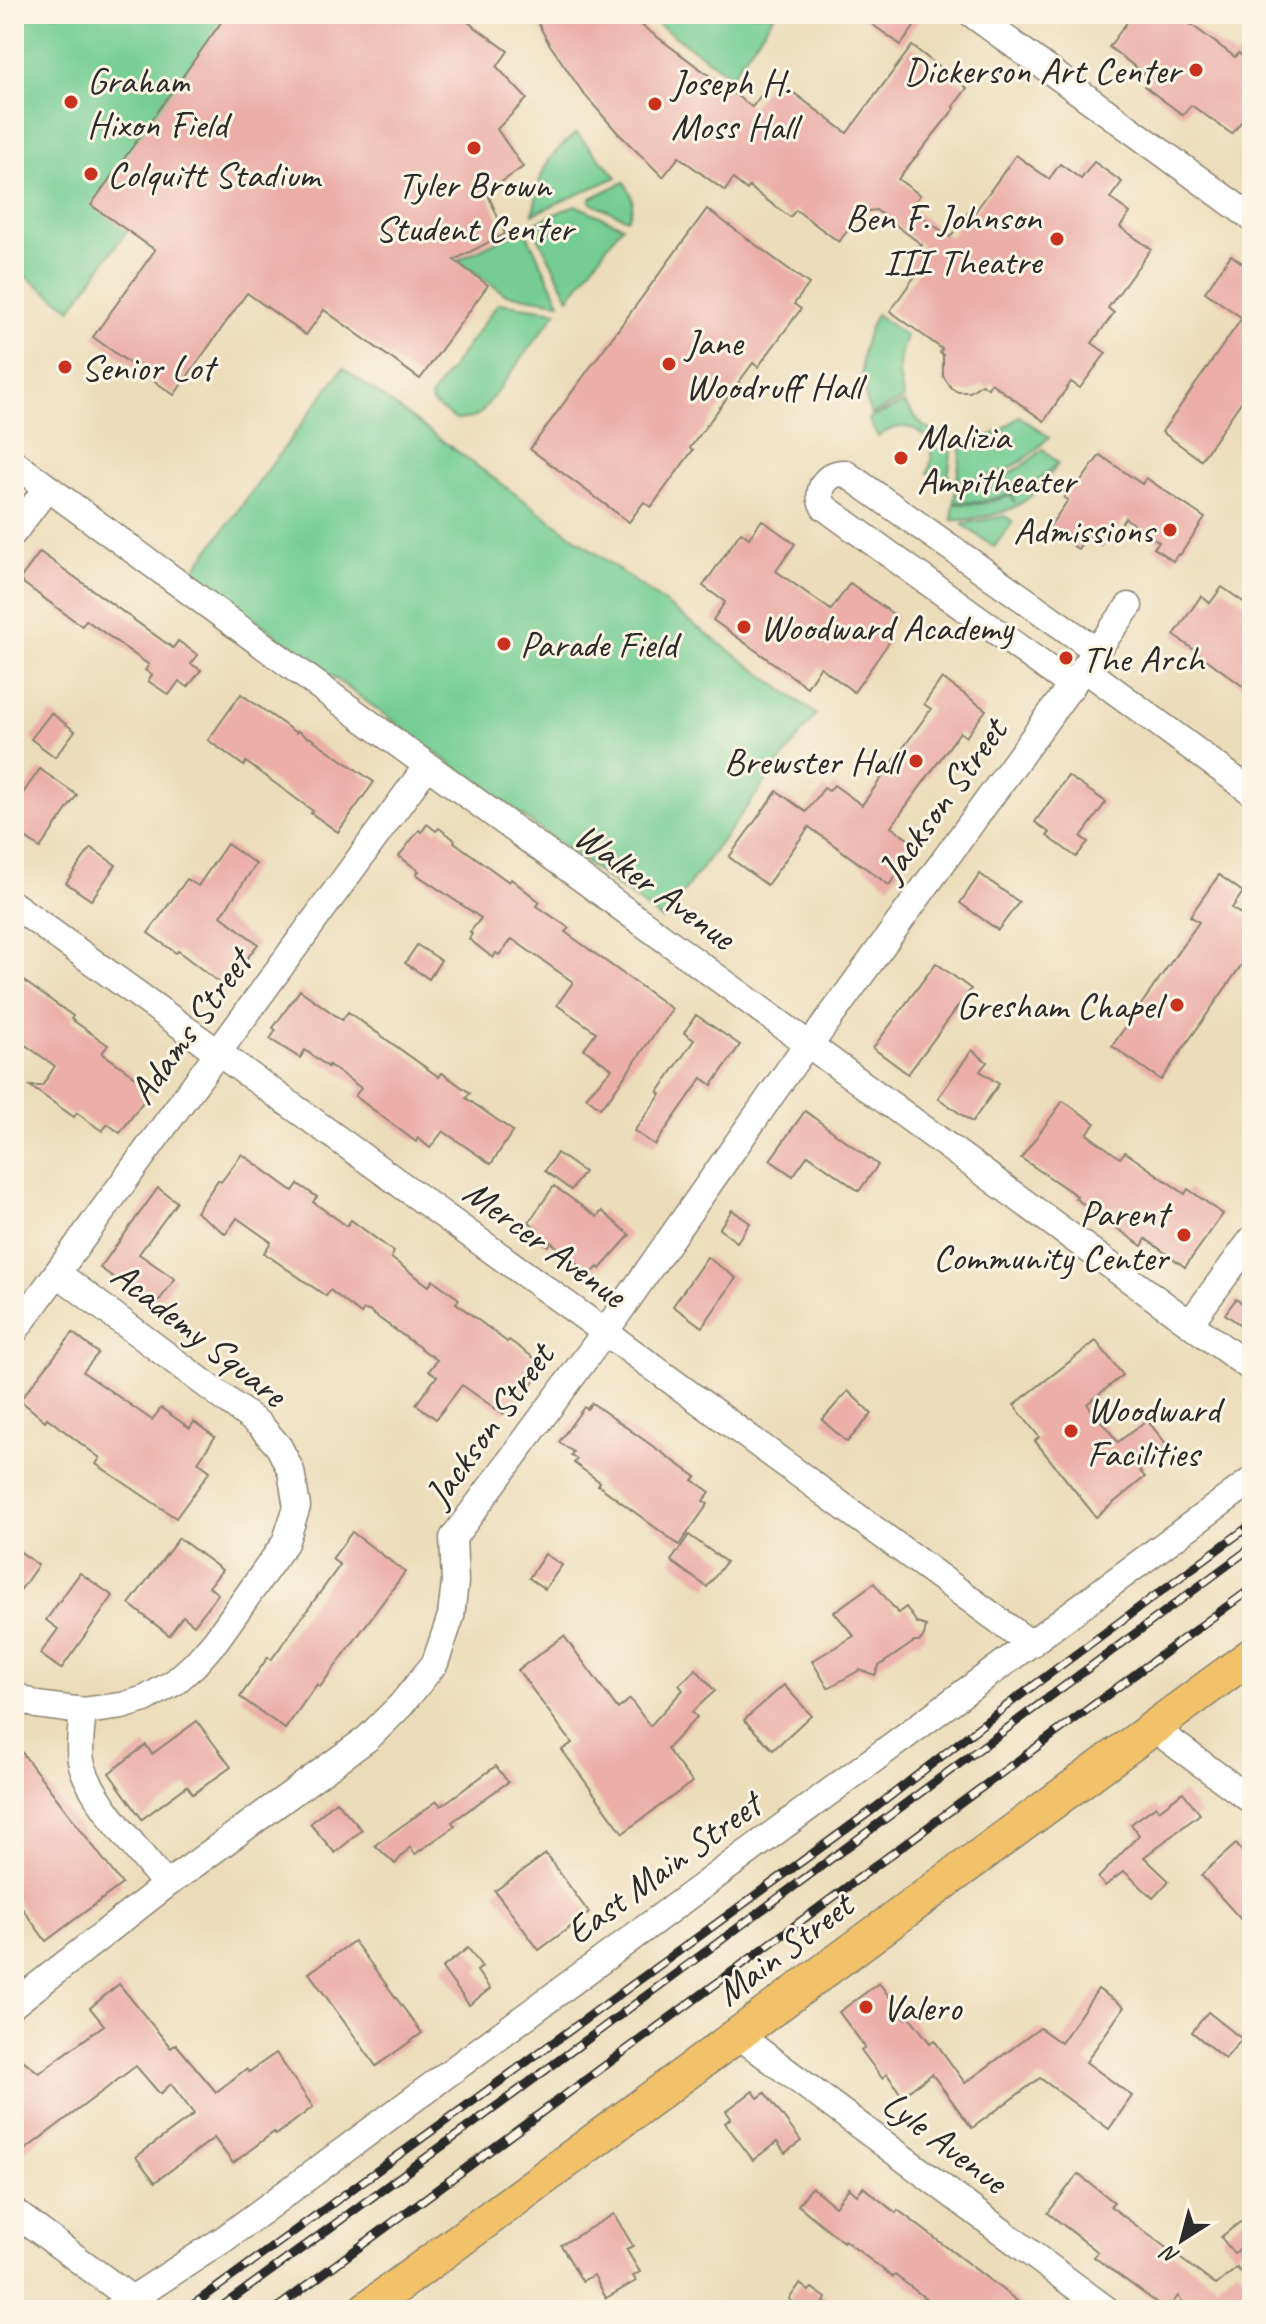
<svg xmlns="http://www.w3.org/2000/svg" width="1266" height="2324" font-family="Caveat,sans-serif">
  <rect width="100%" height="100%" fill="#fcf5e5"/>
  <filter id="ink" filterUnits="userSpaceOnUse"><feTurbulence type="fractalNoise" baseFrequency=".0125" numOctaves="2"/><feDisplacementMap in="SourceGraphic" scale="16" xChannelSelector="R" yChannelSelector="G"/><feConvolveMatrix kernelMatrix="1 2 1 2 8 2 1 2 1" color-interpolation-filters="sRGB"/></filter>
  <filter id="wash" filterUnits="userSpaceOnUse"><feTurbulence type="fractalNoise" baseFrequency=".006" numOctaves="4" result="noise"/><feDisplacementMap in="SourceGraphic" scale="32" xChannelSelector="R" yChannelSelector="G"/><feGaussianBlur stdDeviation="1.8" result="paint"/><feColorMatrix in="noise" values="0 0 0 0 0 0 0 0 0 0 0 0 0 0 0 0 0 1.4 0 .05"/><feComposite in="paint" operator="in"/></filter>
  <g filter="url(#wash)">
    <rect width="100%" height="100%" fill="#ebddb9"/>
    <!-- green -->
    <g fill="#74cd93" stroke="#507c5f" stroke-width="2">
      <path d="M14 14H281L71 309 14 268Z"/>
      <path d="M644 14H775L731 76Z"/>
      <path d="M576 133 617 177 533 214C542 169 540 164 576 133Z"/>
      <path d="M624 182C634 195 635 206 627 219L590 202 591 198Z"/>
      <path d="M575 205 622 226 569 298 532 224Z"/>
      <path d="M524 228 560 302 505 294 458 260Z"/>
      <path d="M498 303 557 311 481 413 472 418 456 420 432 403 431 396Z"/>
      <path d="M876 314 906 336C897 362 897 372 904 399L871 415C858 376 858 350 876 314Z"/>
      <path d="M343 368 816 714 663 920 192 573Z"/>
      <path d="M904 403 924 427 953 438 948 478 928 473C942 437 908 412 878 437L868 419Z"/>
      <path d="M1019 416 1049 437C1021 466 999 479 957 479L962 442C989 438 999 434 1019 416Z"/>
      <path d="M1043 449 1058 463 1036 482 1058 464C1035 497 1018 512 977 518 969 519 961 521 952 520L954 504H980L1011 496 1015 503 1012 494 979 502H954L957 483C996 485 1015 474 1043 449Z"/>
      <path d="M1005 516 1013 522 994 547 962 524Z"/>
    </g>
    <g id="blocks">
      <!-- building -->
      <g fill="#ebafa8">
        <path d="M227 14H474L468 22 508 51 497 67 527 99 497 129 523 167 487 192 505 234 454 260 488 285 420 379 324 310 306 335 247 293 174 395 93 337 155 250 91 205Z"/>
        <path d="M533 14H626L752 107 774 78 847 133 912 46 967 88 953 107 955 108 898 179 920 195 910 208 950 237 970 209 975 212 1016 155 1049 179 1060 164 1081 179 1094 162 1122 182 1110 198 1130 213 1120 227 1151 249 1108 308 1114 313 1092 343 1106 353 1080 388 1071 382 1044 421 991 383 988 388 982 384 970 392H958L951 388 943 376V355L940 353 942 349 890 311 918 272 908 265 922 245 876 210 861 212 839 242 796 210 790 217 749 187 747 190 733 179 725 191 679 157 663 177 617 132 583 93 548 42Z"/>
        <path d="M858 14H908L918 21 901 45Z"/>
        <path d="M1133 14H1177L1235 57 1238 53 1252 63V107L1232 134 1191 105 1183 115 1144 86 1150 78 1109 47Z"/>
        <path d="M707 209 809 284 794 304 801 309 758 367 753 363 690 448 693 450 651 507 644 502 629 522 530 449Z"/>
        <path d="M1231 255 1252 270V386L1201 460 1162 432 1242 318 1205 292Z"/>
        <path d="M1100 455 1142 484 1146 478 1205 518 1180 555 1178 554 1173 561 1154 548 1159 542 1125 518 1115 533 1110 530 1100 545 1087 535 1078 549 1048 529 1068 500 1064 498 1075 482 1079 484Z"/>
        <path d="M762 520 795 544 776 571 831 610 850 583 897 617 884 636 890 641 854 692 820 667 807 687 713 620 725 602 703 586 741 532 749 538Z"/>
        <path d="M40 552 173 648 178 641 198 655 191 664 201 670 188 687 179 681 169 695 148 681 152 675 145 670 149 665 86 620 82 626 19 580Z"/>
        <path d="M1222 587 1252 608V693L1174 635 1201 596 1210 603Z"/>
        <path d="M942 678 986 710 966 737 960 732 891 827 918 846 889 885 809 827 767 885 729 857 777 791 806 812 824 788 829 791 834 785 862 805 931 709 924 704Z"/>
        <path d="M241 694 296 733 298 731 308 738 309 737 374 782 338 832 311 813 313 811 246 762 244 766 208 740Z"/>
        <path d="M51 713 75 731 55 757 31 739Z"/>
        <path d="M40 769 77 795 40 848 14 830V806Z"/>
        <path d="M1068 776 1106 802 1081 837 1088 842 1076 857 1047 836 1050 833 1035 822Z"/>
        <path d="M427 824 436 831 439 828 455 840 454 842 509 882 511 879 540 902 537 906 569 928 565 932 672 1009 610 1097 600 1108 586 1097 612 1069 584 1049 596 1032 557 1005 573 982 512 939 499 955 496 953 493 958 469 939 472 934 470 932 481 918 416 874 419 871 399 856 419 830 422 832Z"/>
        <path d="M227 844 256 864 221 916 258 944 225 987 178 951 176 953 148 933 187 879 198 886Z"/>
        <path d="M91 848 116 865 91 900 66 883Z"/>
        <path d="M980 874 1019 902 998 930 960 903Z"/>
        <path d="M1219 875 1243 892 1232 908 1252 922V950L1161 1080 1112 1046 1199 922 1190 916Z"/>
        <path d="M417 945 441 960 429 979 405 963Z"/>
        <path d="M936 963 971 989 908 1074 873 1048Z"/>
        <path d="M14 974 73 1016 71 1019 108 1045 102 1053 150 1087 145 1095 147 1096 120 1133 108 1124 102 1131 77 1113 74 1117 30 1086H42L55 1066 14 1037Z"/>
        <path d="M300 990 342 1020 348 1012 439 1077 442 1073 470 1093 466 1098 513 1131 491 1164 443 1131 430 1148 418 1138 416 1142 355 1096 361 1088 329 1065 328 1067 305 1050 300 1058 270 1039 276 1030 273 1028Z"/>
        <path d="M696 1015 740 1045 712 1085 702 1078 655 1145 634 1131 661 1094 658 1092 694 1040 684 1033Z"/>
        <path d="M972 1050 987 1062 980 1071 999 1084 972 1122 938 1098Z"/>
        <path d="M1063 1101 1095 1123 1087 1134 1120 1158 1125 1152 1185 1194 1188 1189 1223 1214 1185 1267 1146 1239 1142 1246 1075 1198 1077 1196 1021 1158Z"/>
        <path d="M805 1111 878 1165 859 1191 808 1155 793 1176 770 1160Z"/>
        <path d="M557 1153 584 1172 571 1190 545 1171Z"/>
        <path d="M242 1154 293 1191 298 1184 317 1197 313 1202 347 1226 351 1220 394 1252 391 1258 429 1286 433 1280 459 1299 456 1303 507 1342 509 1340 545 1366 513 1410 509 1407 503 1414 462 1385 436 1419 416 1404 437 1376 429 1371 437 1360 369 1311 364 1310 361 1314 330 1290 326 1296 264 1253 271 1242 237 1218 226 1234 196 1212 218 1180 221 1182Z"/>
        <path d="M554 1186 597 1217 602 1211 630 1235 600 1269 598 1267 590 1275 551 1242 548 1246 533 1236 538 1229 529 1222Z"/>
        <path d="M158 1188 177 1202 139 1254 175 1279 155 1306 100 1268Z"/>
        <path d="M732 1210 750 1223 737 1242 719 1229Z"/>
        <path d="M707 1257 736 1278 702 1327 673 1306Z"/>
        <path d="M1236 1299 1252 1311V1333L1225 1314Z"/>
        <path d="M73 1333 98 1353 83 1372 152 1420 161 1408 190 1428 194 1422 215 1437 198 1462 210 1471 176 1518 96 1464 100 1458 47 1418 45 1421 20 1400Z"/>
        <path d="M1096 1341 1123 1375 1087 1404 1118 1442 1147 1420 1168 1446 1139 1470 1145 1477 1096 1517 1035 1441 1039 1437 1014 1405Z"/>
        <path d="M848 1391 872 1414 847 1442 822 1420Z"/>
        <path d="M592 1403 696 1477 693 1480 710 1492 703 1501 708 1504 679 1545 598 1485 600 1482 574 1463 577 1459 571 1455 573 1452 559 1442 584 1407 587 1409Z"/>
        <path d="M352 1532 405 1572 320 1687 317 1684 285 1729 240 1697 268 1657 271 1660 340 1565 332 1559Z"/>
        <path d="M689 1535 726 1562 707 1587 671 1561Z"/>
        <path d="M179 1538 222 1570 209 1587 218 1594 194 1625 183 1616 169 1635 129 1604Z"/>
        <path d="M14 1547 38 1565 14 1599Z"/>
        <path d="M545 1554 562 1565 545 1589 529 1578Z"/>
        <path d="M80 1573 113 1596 61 1669 40 1654 58 1629 46 1620Z"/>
        <path d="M874 1583 898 1613 906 1607 917 1623 926 1626 924 1636 919 1642H914L879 1666 875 1675 860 1670 828 1688 812 1661 854 1636 834 1612Z"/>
        <path d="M564 1636 618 1709 630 1699 650 1726 683 1690 679 1685 696 1669 715 1691 692 1712 697 1717 667 1749 692 1782 623 1833 562 1750 572 1743 518 1670Z"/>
        <path d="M784 1685 811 1715 773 1750 744 1720Z"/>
        <path d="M197 1721 231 1767 193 1794 187 1786 142 1819 109 1773 146 1745 152 1754Z"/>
        <path d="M14 1742 122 1884 46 1941 14 1897Z"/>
        <path d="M496 1766 508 1782 452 1822 455 1826 415 1854 410 1847 395 1864 375 1845 437 1801 441 1806Z"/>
        <path d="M1183 1792 1200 1814 1144 1857 1169 1881 1153 1898 1124 1871 1105 1886 1098 1878 1139 1835 1131 1824 1156 1806 1159 1810Z"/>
        <path d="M336 1801 362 1830 335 1853 310 1824Z"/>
        <path d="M1236 1844 1252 1863V1932L1201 1875Z"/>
        <path d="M546 1854 589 1913 539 1950 495 1891Z"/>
        <path d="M354 1941 422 2033 376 2066 309 1973Z"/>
        <path d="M468 1948 482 1967 477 1971 490 1989 469 2005 442 1968Z"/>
        <path d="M879 1983 906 2019 909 2016 930 2043 934 2040 965 2083 1040 2028 1061 2043 1098 1989 1124 2007 1086 2062 1132 2096 1109 2129 1040 2078 972 2128 932 2074 902 2096 887 2074 882 2078 861 2050 865 2047 839 2012Z"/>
        <path d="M119 1984 171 2048 176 2044 216 2092 246 2069 249 2072 276 2053 313 2107 276 2135 274 2132 233 2163 214 2138 155 2182 136 2157 194 2114 171 2084 160 2094 136 2066 14 2158V2053L39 2073 104 2025 90 2008Z"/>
        <path d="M1208 2012 1242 2039 1225 2059 1192 2032Z"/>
        <path d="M753 2091 758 2098 765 2093 801 2141 785 2153 777 2142 753 2160 725 2123 731 2118 726 2111Z"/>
        <path d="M1078 2174 1114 2202 1110 2206 1216 2285 1237 2268 1249 2283 1245 2287 1252 2296V2310H1189L1178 2296 1171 2305 1168 2303 1164 2308 1094 2257 1098 2252 1048 2213Z"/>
        <path d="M812 2187 835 2206 849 2188 857 2195 863 2187 896 2213 898 2210 1029 2310H941L895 2275 893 2277 844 2240 843 2242 798 2205Z"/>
        <path d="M614 2214 633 2246 626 2249 640 2272 633 2276 636 2281 606 2298 594 2275 582 2281 561 2245Z"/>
        <path d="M1244 2219 1252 2228V2239L1234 2254 1221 2237Z"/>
        <path d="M800 2284 809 2291 812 2288 826 2298 824 2302 835 2310H795L798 2306 789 2299Z"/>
      </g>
    </g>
  </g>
  <g filter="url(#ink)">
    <use href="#blocks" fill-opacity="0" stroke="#8b8472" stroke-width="2"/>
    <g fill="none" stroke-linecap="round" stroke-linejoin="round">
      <defs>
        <g id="minor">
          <path d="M972 14 1252 218"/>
          <path d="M14 463 1252 1369"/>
          <path d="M14 532 47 488"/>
          <path d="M1085 669 1252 792"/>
          <path d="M1072 686 824 507C814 490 827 472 845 473L1097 651"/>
          <path d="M14 905 605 1332 1031 1644"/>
          <path d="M815 1038 1129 606"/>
          <path d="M1190 1323 1252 1239"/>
          <path d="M14 1332 427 766"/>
          <path d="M14 1695 37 1705 83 1711 122 1706 145 1699 175 1682 195 1664 216 1640 285 1543 297 1507 291 1471 279 1447 260 1425 57 1273"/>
          <path d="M83 1711C82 1726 78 1746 81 1761 88 1797 142 1854 166 1885"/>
          <path d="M1153 1728 1252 1801"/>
          <path d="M14 2004 166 1885 368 1738 401 1705 435 1663 451 1616 455 1582 453 1538 605 1332 807 1044"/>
          <path d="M738 2035 1107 2310"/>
          <path d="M14 2212 133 2300"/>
          <path d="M115 2310 224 2239 1252 1480"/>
        </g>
        <path id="major" d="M365 2310 1252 1655"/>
      </defs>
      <!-- minor casing -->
      <use href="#minor" stroke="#8b8472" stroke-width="29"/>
      <!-- major casing -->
      <use href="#major" stroke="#8b8472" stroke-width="37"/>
      <!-- minor -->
      <use href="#minor" stroke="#fff" stroke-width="26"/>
      <!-- major -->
      <use href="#major" stroke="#f2c26a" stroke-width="34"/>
      <defs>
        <g id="rail">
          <path d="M186 2310 875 1808 1010 1703 1252 1524"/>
          <path d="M217 2310 508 2098 1252 1547"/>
          <path d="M274 2310 1252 1588"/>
        </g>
      </defs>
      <!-- rail casing -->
      <use href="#rail" stroke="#2b2b2b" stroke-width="9"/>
      <!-- rail -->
      <use href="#rail" stroke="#fcf5e5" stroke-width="6" stroke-dasharray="18" stroke-linecap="butt"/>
    </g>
  </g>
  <!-- markers -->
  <g fill="#c8321e" stroke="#fcf5e5" stroke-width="3">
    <circle cx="1196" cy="70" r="8"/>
    <circle cx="71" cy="102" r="8"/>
    <circle cx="655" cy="104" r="8"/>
    <circle cx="474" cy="148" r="8"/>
    <circle cx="91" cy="174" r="8"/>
    <circle cx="1057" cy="239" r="8"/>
    <circle cx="669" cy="364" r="8"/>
    <circle cx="65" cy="367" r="8"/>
    <circle cx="901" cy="458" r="8"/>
    <circle cx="1170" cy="530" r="8"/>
    <circle cx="744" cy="627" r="8"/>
    <circle cx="504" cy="644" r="8"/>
    <circle cx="1066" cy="658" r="8"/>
    <circle cx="916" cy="761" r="8"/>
    <circle cx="1177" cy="1005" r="8"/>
    <circle cx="1184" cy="1235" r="8"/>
    <circle cx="1071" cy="1431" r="8"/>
    <circle cx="866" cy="2007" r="8"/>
  </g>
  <g text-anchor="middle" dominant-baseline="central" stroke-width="6" stroke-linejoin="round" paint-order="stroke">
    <!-- poi labels -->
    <g font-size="38" fill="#2b2b2b" stroke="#fcf5e5" text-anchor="start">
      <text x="1180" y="70" text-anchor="end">Dickerson Art Center</text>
      <text x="87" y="80">Graham<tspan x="87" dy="44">Hixon Field</tspan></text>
      <text x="671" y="82">Joseph H.<tspan x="671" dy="44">Moss Hall</tspan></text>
      <text x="107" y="174">Colquitt Stadium</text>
      <text x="474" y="184" text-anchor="middle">Tyler Brown<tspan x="474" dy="44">Student Center</tspan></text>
      <text x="1041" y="217" text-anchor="end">Ben F. Johnson<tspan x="1041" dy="44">III Theatre</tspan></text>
      <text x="685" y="342">Jane<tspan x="685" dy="44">Woodruff Hall</tspan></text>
      <text x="81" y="367">Senior Lot</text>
      <text x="917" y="436">Malizia<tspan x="917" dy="44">Ampitheater</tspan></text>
      <text x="1154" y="530" text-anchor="end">Admissions</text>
      <text x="760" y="627">Woodward Academy</text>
      <text x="520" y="644">Parade Field</text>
      <text x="1082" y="658">The Arch</text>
      <text x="900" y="761" text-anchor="end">Brewster Hall</text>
      <text x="1161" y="1005" text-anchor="end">Gresham Chapel</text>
      <text x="1168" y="1213" text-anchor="end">Parent<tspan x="1168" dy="44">Community Center</tspan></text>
      <text x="1087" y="1409">Woodward<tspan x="1087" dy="44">Facilities</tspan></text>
      <text x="882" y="2007">Valero</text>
    </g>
    <!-- street labels -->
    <g font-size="38" fill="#2b2b2b" stroke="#fcf5e5">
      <text transform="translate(942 800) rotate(-54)">Jackson Street</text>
      <text transform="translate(655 886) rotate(36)">Walker Avenue</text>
      <text transform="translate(190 1027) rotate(-54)">Adams Street</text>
      <text transform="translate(545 1243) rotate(36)">Mercer Avenue</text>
      <text transform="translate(199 1334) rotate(38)">Academy Square</text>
      <text transform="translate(489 1425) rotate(-54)">Jackson Street</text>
      <text transform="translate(663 1868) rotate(-36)">East Main Street</text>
      <text transform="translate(784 1949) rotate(-37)">Main Street</text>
      <text transform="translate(945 2142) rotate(37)">Lyle Avenue</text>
    </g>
  </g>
  <!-- margin -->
  <rect width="1266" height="2324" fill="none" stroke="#fcf5e5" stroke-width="48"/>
  <!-- north arrow -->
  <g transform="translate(1182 2240) rotate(216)" stroke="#fcf5e5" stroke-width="6" paint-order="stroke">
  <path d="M0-6L14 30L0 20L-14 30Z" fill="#2b2b2b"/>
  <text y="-12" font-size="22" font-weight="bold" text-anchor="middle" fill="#2b2b2b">N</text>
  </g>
</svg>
